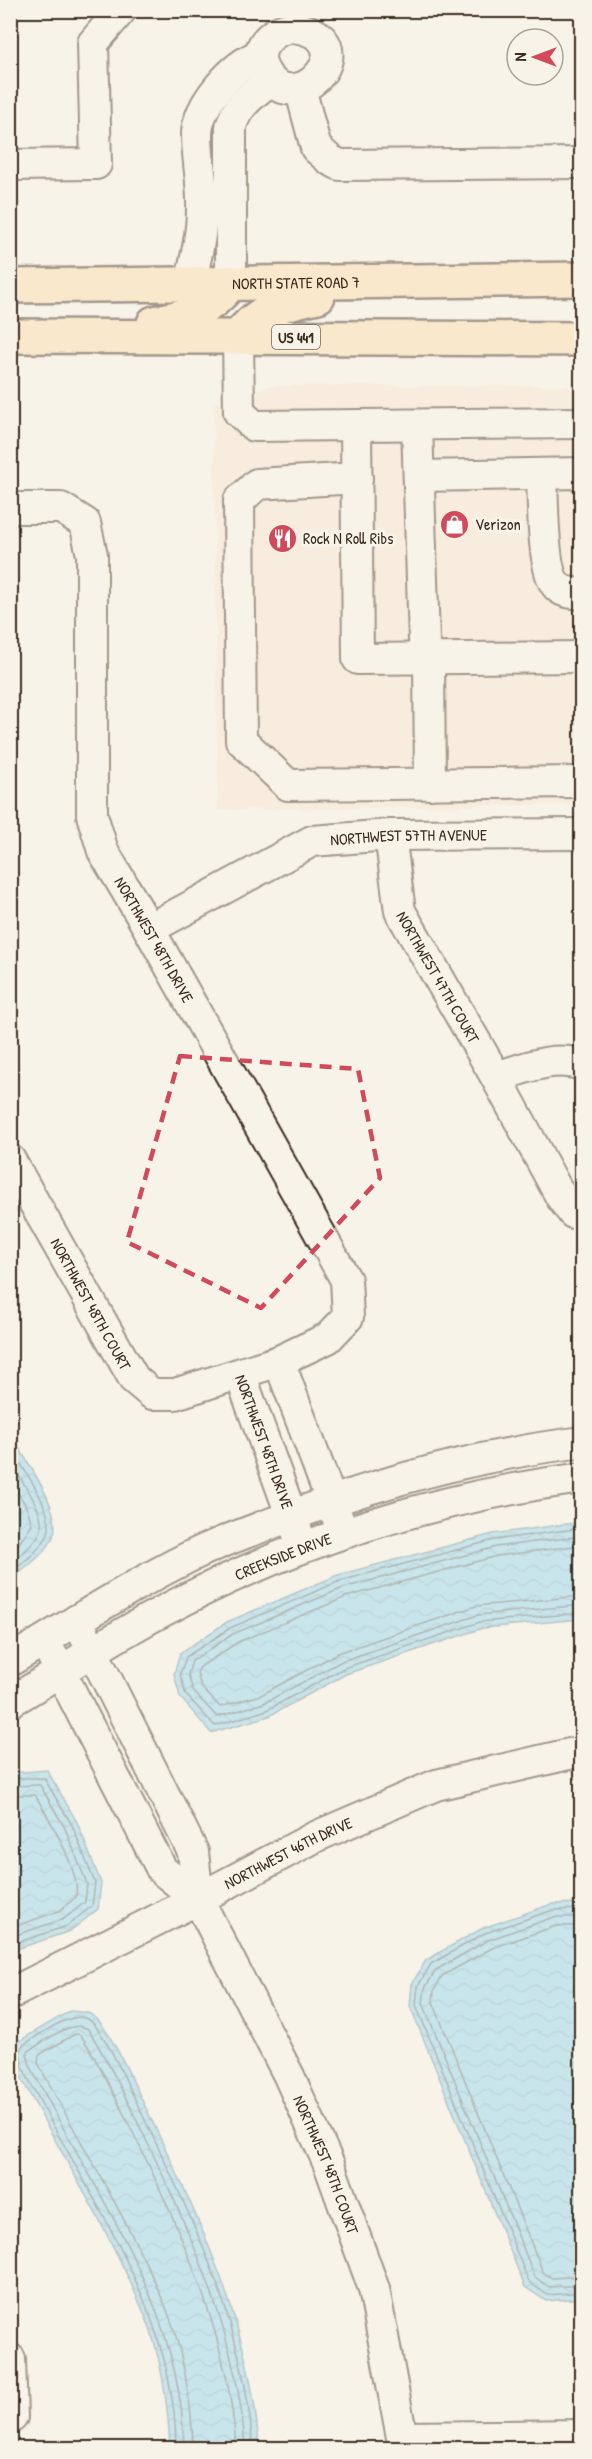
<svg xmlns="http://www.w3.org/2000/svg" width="592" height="2459" font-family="'Patrick Hand',sans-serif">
  <defs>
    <pattern id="water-waves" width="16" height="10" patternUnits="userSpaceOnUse" patternTransform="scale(1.5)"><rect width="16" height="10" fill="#8ed4f0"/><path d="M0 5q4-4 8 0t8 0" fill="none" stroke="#7bb6cd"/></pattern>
  </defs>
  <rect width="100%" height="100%" fill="#f7f3e8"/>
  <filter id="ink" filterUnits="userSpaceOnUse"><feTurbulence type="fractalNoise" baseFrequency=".0167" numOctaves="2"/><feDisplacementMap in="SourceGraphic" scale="12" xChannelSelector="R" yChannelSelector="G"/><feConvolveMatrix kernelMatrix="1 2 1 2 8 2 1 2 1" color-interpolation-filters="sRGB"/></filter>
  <g filter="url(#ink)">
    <!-- built -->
    <path fill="#f5e5d2" d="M270 386H581V804L218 810 214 404Z"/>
    <!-- water -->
    <g fill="url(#water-waves)" stroke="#6d909c" stroke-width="1.5">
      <path d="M11 1434C23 1457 64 1510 53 1537 47 1553 24 1569 11 1580Z"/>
      <path d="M581 1522V1619L483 1628 346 1674 269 1716 211 1733 180 1697 174 1674 180 1653 227 1622 338 1575 493 1534Z"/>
      <path d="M47 1770 77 1822 101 1883 98 1909 70 1931 11 1951V1773Z"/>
      <path d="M581 1903V2298L546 2301 525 2287 410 2006 412 1984 426 1960 483 1928 552 1904Z"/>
      <path d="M70 2011C80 2012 87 2011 95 2017 110 2030 133 2081 142 2100 195 2210 252 2325 259 2448H170C168 2405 162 2359 146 2318 111 2232 60 2153 17 2070L13 2052 19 2041Z"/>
    </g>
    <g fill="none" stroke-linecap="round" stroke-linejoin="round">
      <!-- shore -->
      <g stroke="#5c6e72" stroke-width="1.5">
        <path d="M10 1447C21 1466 58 1514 47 1536 39 1551 24 1562 10 1573"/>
        <path d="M10 1462C19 1477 48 1514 40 1532 35 1544 21 1555 10 1563"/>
        <path d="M10 1480 26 1506 32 1524 18 1545 10 1552"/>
        <path d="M582 1528 494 1540 340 1581 230 1628 186 1657 180 1674 186 1695 215 1726 267 1710 344 1668 480 1622 582 1613"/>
        <path d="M582 1536 496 1547 343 1588 233 1634 192 1661 188 1674 193 1691 217 1717 264 1703 342 1661 478 1615 582 1605"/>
        <path d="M582 1545 497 1556 346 1597 238 1642 200 1667 197 1673 201 1687 220 1707 261 1695 338 1653 476 1606 582 1596"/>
        <path d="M10 1778H44L72 1825 95 1883 92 1906 67 1926 10 1945"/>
        <path d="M10 1786 40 1785 65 1828 87 1884 85 1902 64 1919 10 1937"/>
        <path d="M10 1795H35C49 1818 81 1872 76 1897L59 1911 10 1928"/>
        <path d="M582 1909 553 1910 485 1933 431 1964 418 1986 416 2005 529 2282 547 2295 582 2292"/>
        <path d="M582 1917H554L488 1940 436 1970 425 1988 423 2003 535 2277 549 2287 582 2285"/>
        <path d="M582 1926H556L492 1948 442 1976 434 1991 433 2002 543 2272 552 2278 582 2276"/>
        <path d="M176 2448C176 2308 82 2189 23 2068L20 2053 23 2045C38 2036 72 2010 88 2019 102 2027 126 2081 134 2097 169 2171 207 2245 230 2323 242 2364 250 2407 253 2448"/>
        <path d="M184 2448C182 2304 91 2189 30 2065L27 2054 29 2051C43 2042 73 2018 88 2029 111 2066 130 2106 149 2146 194 2240 239 2343 245 2448"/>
        <path d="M193 2448C192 2405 183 2350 167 2310 131 2224 81 2145 38 2063L39 2055 75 2034 81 2035C105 2073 123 2113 143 2153 187 2245 230 2346 236 2448"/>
      </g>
      <defs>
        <g id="minor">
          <path d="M293 27C372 38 295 127 264 71 251 48 272 30 293 27Z"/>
          <path d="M300 88 316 148 330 160 340 165 582 163"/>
          <path d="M10 165 96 164 93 43 121 10"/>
          <path d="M231 283V127C236 106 254 93 270 80"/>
          <path d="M190 284C196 258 202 234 202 208 203 183 197 159 197 134 198 104 233 65 260 55"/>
          <path d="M238 337 239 412 254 426 582 423"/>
          <path d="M417 425 424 641 429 658 430 784"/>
          <path d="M356 426 358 659 582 657"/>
          <path d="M542 474C543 497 542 569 556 585 562 593 572 593 582 594"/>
          <path d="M419 476 582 473"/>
          <path d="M357 478 257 484 239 501 241 740 288 785 582 782"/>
          <path id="s1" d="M10 508H61L85 523 92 555V815L103 851 149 929 346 1280 348 1317 328 1338 279 1361 175 1394H152L134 1379 10 1160"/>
          <path id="s2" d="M390 835 400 911 496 1077 561 1197 573 1213 582 1214"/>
          <path id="s3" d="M149 929 312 841 390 835 582 834"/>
          <path d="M496 1077C523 1069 553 1055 582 1065"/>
          <path d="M279 1361 338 1519"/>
          <path id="s4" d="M240 1374 298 1534"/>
          <path id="s5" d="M77 1620 193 1852 198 1899 289 2076 330 2167 374 2289 404 2448"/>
          <path d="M52 1655 162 1870 198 1899"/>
          <path d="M10 1661C70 1625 128 1587 191 1556 218 1543 247 1532 275 1522 374 1483 476 1455 582 1442"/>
          <path id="s6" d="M10 1702C61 1672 111 1638 163 1611 292 1542 436 1497 582 1478"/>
          <path id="s7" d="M10 1994 198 1899 315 1837 436 1785 582 1751"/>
          <path d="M10 2359 12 2417"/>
          <path d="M403 2437 582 2435"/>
        </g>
        <g id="major">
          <path id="s8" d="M10 286 582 279"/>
          <path d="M154 323C189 315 207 313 231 283"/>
          <path d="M10 336 582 339"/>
          <path d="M238 337C259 308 285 303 318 296"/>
        </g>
      </defs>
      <!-- minor casing -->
      <use href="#minor" stroke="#3b2a1e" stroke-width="34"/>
      <!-- major casing -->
      <use href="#major" stroke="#3b2a1e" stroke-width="38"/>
      <!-- minor -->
      <use href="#minor" stroke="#f7f3e8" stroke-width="30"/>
      <!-- major -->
      <use href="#major" stroke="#fcdcac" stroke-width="33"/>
    </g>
  </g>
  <!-- marked area -->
  <path d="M0 0H592V2459H0ZM180 1056 358 1069 380 1178 261 1308 127 1242Z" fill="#f7f3e8" fill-opacity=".55" fill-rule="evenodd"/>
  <path fill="none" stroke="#d1495b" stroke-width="4.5" stroke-dasharray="12 8" stroke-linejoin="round" d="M180 1056 358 1069 380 1178 261 1308 127 1242Z"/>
  <!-- icons -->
  <defs>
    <symbol id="shop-disc" viewBox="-11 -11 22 22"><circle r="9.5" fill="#d1495b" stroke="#f7f3e8"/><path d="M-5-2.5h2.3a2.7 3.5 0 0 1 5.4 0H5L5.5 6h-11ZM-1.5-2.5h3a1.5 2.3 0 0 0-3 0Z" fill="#fff"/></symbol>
    <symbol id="restaurant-disc" viewBox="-11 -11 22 22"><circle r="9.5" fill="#d1495b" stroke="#f7f3e8"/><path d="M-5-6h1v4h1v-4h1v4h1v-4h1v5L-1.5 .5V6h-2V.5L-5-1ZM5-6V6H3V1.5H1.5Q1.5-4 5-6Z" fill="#fff"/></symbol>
  </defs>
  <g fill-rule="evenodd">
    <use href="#shop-disc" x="438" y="508" width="33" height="33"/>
    <use href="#restaurant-disc" x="266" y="522" width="33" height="33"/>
  </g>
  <g text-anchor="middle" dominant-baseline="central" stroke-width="6" stroke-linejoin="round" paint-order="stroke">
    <!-- shield labels -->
    <rect fill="#f7f3e8" stroke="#73665b" stroke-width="1.5" x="272" y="325" width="48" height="24" rx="4.5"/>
    <g font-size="15" font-weight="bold" fill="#3b2a1e">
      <text x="296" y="337">US 441</text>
    </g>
    <!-- street labels -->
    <g font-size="16" fill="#3b2a1e" stroke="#f7f3e8">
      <text stroke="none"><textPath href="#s8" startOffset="286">NORTH STATE ROAD 7</textPath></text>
      <text stroke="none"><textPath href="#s3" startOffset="282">NORTHWEST 57TH AVENUE</textPath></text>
      <text stroke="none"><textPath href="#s1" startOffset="512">NORTHWEST 48TH DRIVE</textPath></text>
      <text stroke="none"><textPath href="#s2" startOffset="153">NORTHWEST 47TH COURT</textPath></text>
      <text transform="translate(91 1304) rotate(61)">NORTHWEST 48TH COURT</text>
      <text stroke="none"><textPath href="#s4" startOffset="72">NORTHWEST 48TH DRIVE</textPath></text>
      <text stroke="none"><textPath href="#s6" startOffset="310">CREEKSIDE DRIVE</textPath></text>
      <text stroke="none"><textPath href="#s7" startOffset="312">NORTHWEST 46TH DRIVE</textPath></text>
      <text stroke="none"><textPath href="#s5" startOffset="602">NORTHWEST 48TH COURT</textPath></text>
    </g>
    <!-- poi labels -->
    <g font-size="16" fill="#3b2a1e" stroke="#f7f3e8" text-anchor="start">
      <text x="475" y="524">Verizon</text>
      <text x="303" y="538">Rock N Roll Ribs</text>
    </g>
  </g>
  <!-- margin -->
  <rect width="592" height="2459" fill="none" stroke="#f7f3e8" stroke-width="36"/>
  <rect x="18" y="18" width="556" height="2423" fill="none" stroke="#3b2a1e" stroke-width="2" filter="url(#ink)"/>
  <!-- north arrow -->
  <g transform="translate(535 57) rotate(270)"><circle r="28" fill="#f7f3e8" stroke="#aca397" stroke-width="1.5"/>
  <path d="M0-4.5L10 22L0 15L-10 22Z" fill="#d1495b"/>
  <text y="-9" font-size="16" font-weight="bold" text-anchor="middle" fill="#3b2a1e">N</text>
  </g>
</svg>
